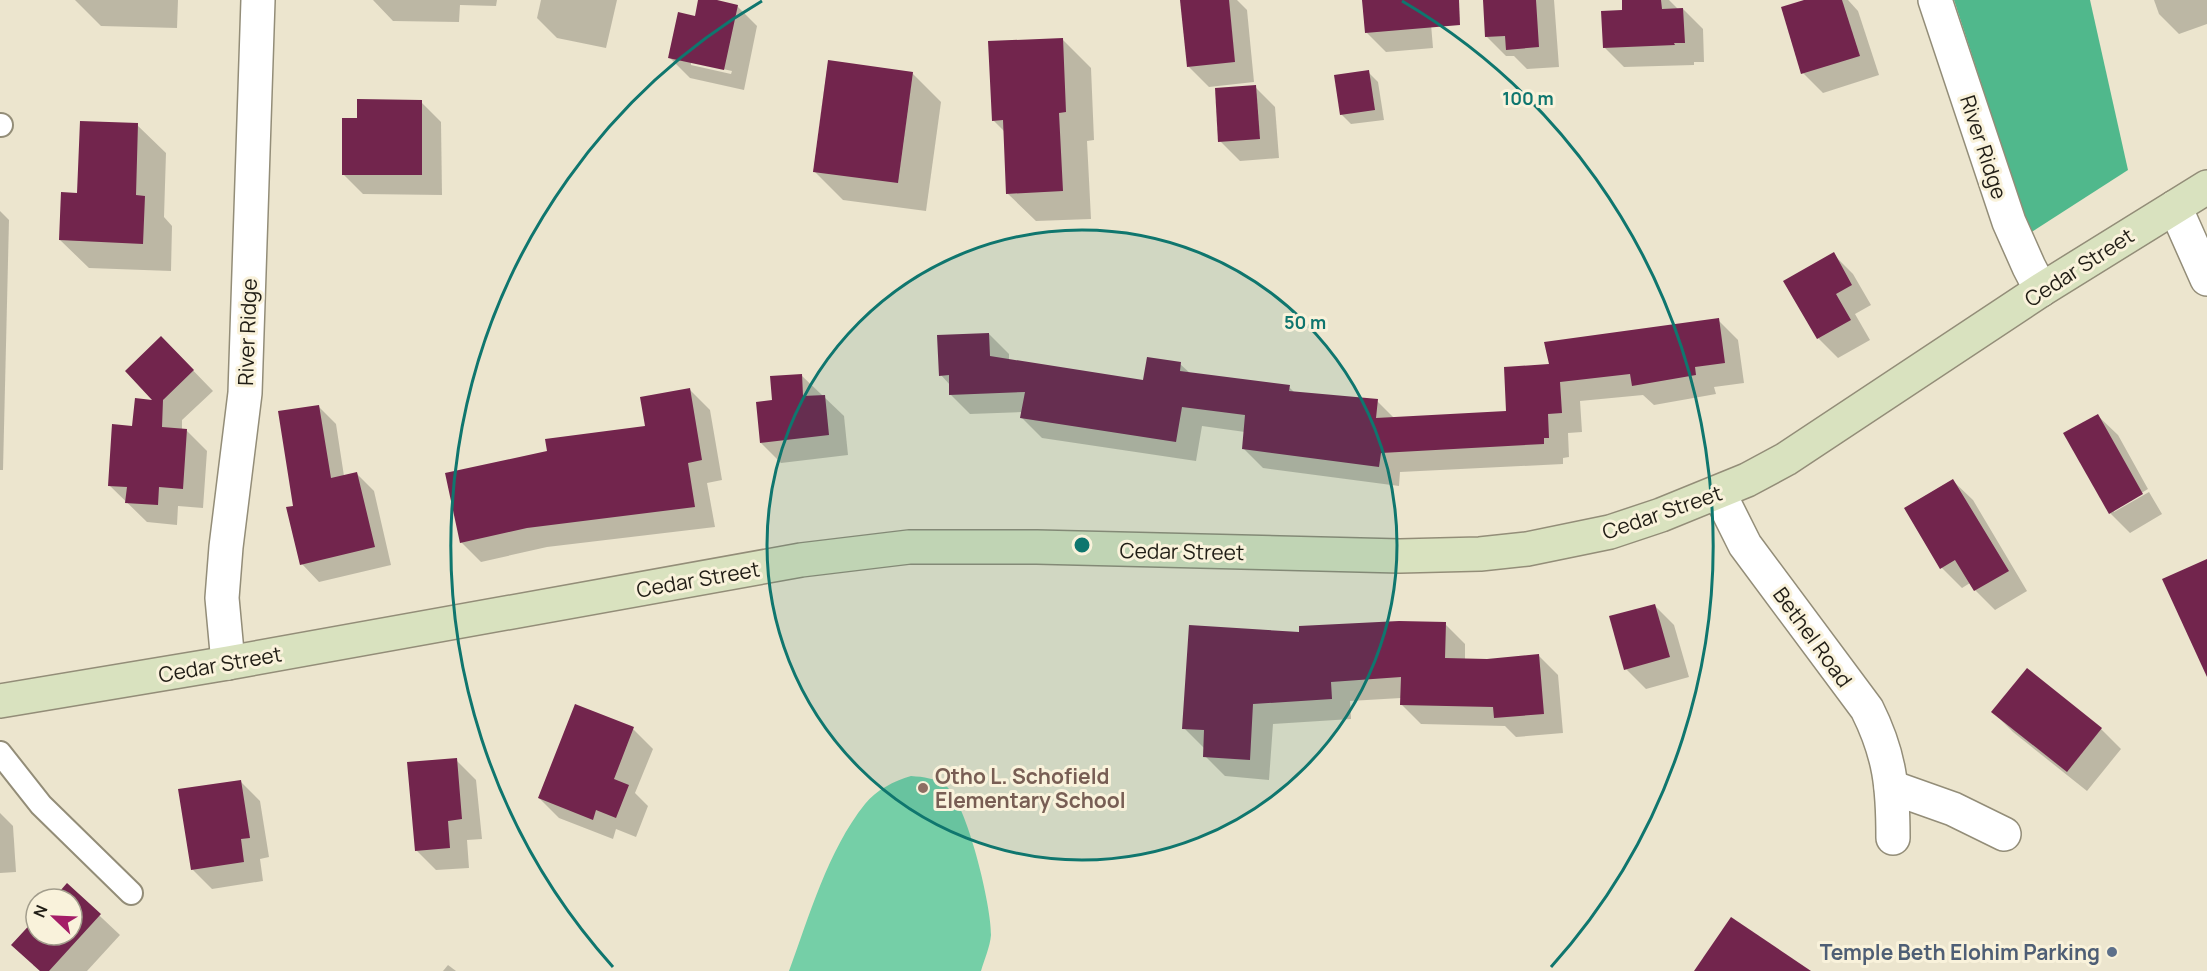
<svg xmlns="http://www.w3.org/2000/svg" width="2207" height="971" font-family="Manrope,sans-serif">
  <rect width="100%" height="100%" fill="#ece5ce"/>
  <!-- green -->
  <path fill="#75cfa7" d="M911 776C924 777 935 778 946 786 967 803 992 908 991 935 990 947 984 960 981 971H789C809 917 828 850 865 804 876 790 894 781 911 776Z"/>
  <!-- forest -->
  <path fill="#50b88c" d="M1954 0H2090L2128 170 2030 233Z"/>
  <!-- shadow -->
  <g fill="#0003" fill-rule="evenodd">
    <path d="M75 0H178L177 28 101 26Z"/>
    <path d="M373 0H497L496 6 460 5 459 22 393 21Z"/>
    <path d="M541 0H617L606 48 557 38 537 18Z"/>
    <path d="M699 0H710L737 6 757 26 744 90 690 78 670 58 696 17ZM691 62 732 71 731 74 691 65Z"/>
    <path d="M1182 0H1237L1247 10 1254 82 1209 87 1189 67Z"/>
    <path d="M1364 0H1429L1433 48 1386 52 1366 32Z"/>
    <path d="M1484 0H1554L1559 67 1527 69 1514 56H1506L1486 36Z"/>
    <path d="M1623 0H1669L1678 9H1683L1703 29 1704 62H1694V65L1624 67 1604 47 1624 11Z"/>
    <path d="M1809 0H1848L1858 11 1879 75 1823 93 1803 73Z"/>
    <path d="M2154 0H2207V24L2179 34 2159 14Z"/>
    <path d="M1062 39 1091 68 1094 140 1087 141 1091 219 1036 221 1007 193 1005 132 993 120Z"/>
    <path d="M1368 72 1378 82 1384 120 1351 124 1341 114Z"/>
    <path d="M912 73 941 102 926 211 843 200 815 172Z"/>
    <path d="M1255 87 1275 107 1279 158 1240 161 1220 141Z"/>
    <path d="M421 102 441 122 442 195 363 194 343 174 358 120Z"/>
    <path d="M137 125 166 153 164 217 172 226 171 271 89 268 60 240 78 194Z"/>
    <path d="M0 211 9 220 3 470H0Z"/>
    <path d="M1833 254 1853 274 1871 305 1855 314 1870 340 1838 358 1818 338Z"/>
    <path d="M1718 320 1738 340 1744 383 1714 387 1716 394 1654 405 1643 395 1580 401 1582 432 1568 433 1569 457 1563 458V464L1400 472 1399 486 1263 468 1243 448 1245 432 1202 426 1196 461 1042 438 1022 418 1023 412 970 414 950 394V385L941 375 989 334 1009 354V361L1144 381 1180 364 1191 374 1289 387 1295 393 1377 401 1394 418 1508 412 1551 366Z"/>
    <path d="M181 358 213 391 182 420V430L187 431 207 451 203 508 178 506 177 525 147 522 109 485 134 427 156 401Z"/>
    <path d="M801 375 844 416 848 455 781 463 761 443 774 402Z"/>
    <path d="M690 390 710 410 722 480 707 483 715 527 547 547 481 562 461 542 549 452 647 427Z"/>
    <path d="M318 406 336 424 344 476 357 474 374 491 391 565 319 582 302 564 294 507Z"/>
    <path d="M2098 416 2118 435 2148 489 2114 509V512L2149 492 2162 514 2130 533 2110 513Z"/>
    <path d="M1953 481 1973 500 2027 591 1995 610 1975 590 1970 583 1962 588 1942 568 1906 509Z"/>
    <path d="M1654 605 1674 625 1689 677 1646 689 1626 669Z"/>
    <path d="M1445 624 1465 644V660H1487L1538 655 1558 675 1563 733 1516 737 1505 726 1421 724 1401 704V698L1350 701 1351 719 1273 724 1269 780 1225 776 1205 756 1204 748 1184 728 1301 633Z"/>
    <path d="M2027 670 2101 729 2121 749 2087 791 2013 732 1993 712Z"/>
    <path d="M633 729 653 749 635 793 648 806 636 837 616 829 613 839 559 818 539 798Z"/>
    <path d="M456 760 476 780 482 839 467 840 469 868 436 870 416 850Z"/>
    <path d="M240 781 260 801 269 857 260 859 263 881 212 889 192 869Z"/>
    <path d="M0 813 13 826 16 872 0 873Z"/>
    <path d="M68 886 120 935 87 971H40L33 965 36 920V935H72V899H55Z"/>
    <path d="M448 965 456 971H443Z"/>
  </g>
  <!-- building -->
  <g fill="#72254d">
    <path d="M698 0H717L738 5 724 70 668 58 678 12 695 16Z"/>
    <path d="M1180 0H1229L1235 62 1187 67Z"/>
    <path d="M1362 0H1459L1460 25 1365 33Z"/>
    <path d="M1483 0H1536L1539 47 1506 50 1505 36 1485 37Z"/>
    <path d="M1622 0H1661L1662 9 1683 8 1685 43H1674L1675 45 1603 48 1601 11 1622 10Z"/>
    <path d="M1804 0H1842L1860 56 1801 74 1781 7Z"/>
    <path d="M1063 38 1066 112 1059 113 1063 191 1006 194 1003 120 992 121 988 41Z"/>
    <path d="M828 60 913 72 898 183 813 172Z"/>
    <path d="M1369 70 1375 110 1340 115 1334 75Z"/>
    <path d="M1256 85 1260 139 1218 142 1215 88Z"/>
    <path d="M357 99 422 100V175H342V118H357Z"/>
    <path d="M80 121 138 123 136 195 145 196 143 244 59 240 61 192 77 193Z"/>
    <path d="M1834 252 1852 285 1836 294 1851 320 1817 339 1783 281Z"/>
    <path d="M1719 318 1725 363 1695 367 1696 375 1632 386 1630 374 1560 382 1562 413 1548 414 1549 438H1544V444L1381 453 1379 467 1242 449 1245 415 1182 407 1176 442 1020 418 1025 392 949 395V375L939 376 937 335 989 333 990 356 1143 380 1147 357 1181 362 1180 371 1290 385 1289 391 1378 399 1376 418 1506 411 1504 367 1549 364 1544 342Z"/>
    <path d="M161 336 194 370 163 400 162 427 187 429 183 489 159 487 158 505 125 503 127 487 108 486 112 424 132 426 135 398 152 400 125 371Z"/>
    <path d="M802 374 803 396 825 395 829 435 760 443 756 402 772 400 770 376Z"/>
    <path d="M690 388 702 460 688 463 695 507 527 528 460 543 445 473 547 451 545 439 645 426 640 397Z"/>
    <path d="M319 405 331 478 357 472 375 547 300 565 286 507 293 506 278 411Z"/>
    <path d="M2098 414 2143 494 2109 514 2063 433Z"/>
    <path d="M1953 479 2009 571 1974 591 1955 560 1940 569 1904 508Z"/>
    <path d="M2207 559V677L2162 579Z"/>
    <path d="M1655 604 1670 657 1624 670 1609 616Z"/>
    <path d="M1399 621 1446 622 1445 658 1487 659 1539 654 1544 714 1494 718 1493 707 1400 705 1401 677 1331 682 1332 699 1253 704 1250 760 1203 757 1204 730 1182 729 1189 625 1299 632V626Z"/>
    <path d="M2027 668 2102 728 2067 772 1991 712Z"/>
    <path d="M575 704 634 727 614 779 629 785 616 818 596 810 593 820 538 798Z"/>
    <path d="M457 758 462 819 448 821 450 848 415 851 407 762Z"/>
    <path d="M241 780 250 838 241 839 244 862 191 870 178 789Z"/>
    <path d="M67 883 101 914 49 971H40L11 945 36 918V935H72V899H53Z"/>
    <path d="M1731 917 1811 971H1694Z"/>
  </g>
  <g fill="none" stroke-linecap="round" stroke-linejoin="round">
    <defs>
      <g id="lane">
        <path d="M0 125H1"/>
        <path d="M0 753 41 805 131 893"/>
      </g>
      <g id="street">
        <path d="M1935 0 2009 222 2029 267 2041 290"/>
        <path d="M2175 207 2207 279"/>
        <path d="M1719 493 1745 545 1867 709C1890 755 1893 787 1893 838"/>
        <path d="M228 663 222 598 226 547 245 393 258 0"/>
        <path d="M1891 787 1953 809 2004 834"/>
      </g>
      <path id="secondary" d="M0 701 228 663 801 560 909 547H1037L1400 556 1480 554 1527 549 1610 532 1661 515 1747 480 1786 459 2041 290 2207 187"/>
    </defs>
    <!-- lane casing -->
    <use href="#lane" stroke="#938d78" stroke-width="26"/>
    <!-- street casing -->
    <use href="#street" stroke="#938d78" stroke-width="36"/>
    <!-- secondary casing -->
    <use href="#secondary" stroke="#938d78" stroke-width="36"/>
    <!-- lane -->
    <use href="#lane" stroke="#fff" stroke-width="22"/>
    <!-- street -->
    <use href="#street" stroke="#fff" stroke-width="33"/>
    <!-- secondary -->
    <use href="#secondary" stroke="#d9e2bf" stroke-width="33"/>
  </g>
  <!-- distance rings -->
  <circle cx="1082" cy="545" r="315" fill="#0f766e" fill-opacity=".12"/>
  <g fill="none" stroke="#0f766e" stroke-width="3">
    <circle cx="1082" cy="545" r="315"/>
    <path d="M613 967A631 631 0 0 1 762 1M1402 1A631 631 0 0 1 1551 967"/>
  </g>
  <!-- markers -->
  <circle fill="#8d6e63" stroke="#f9f2db" stroke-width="2" cx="923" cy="788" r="6"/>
  <circle fill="#5c6f8a" stroke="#f9f2db" stroke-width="2" cx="2112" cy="952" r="6"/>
  <g text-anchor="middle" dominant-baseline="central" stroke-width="6" stroke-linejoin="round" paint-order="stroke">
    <!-- street labels -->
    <g font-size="21" fill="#201d15" stroke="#f9f2db">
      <text transform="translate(1984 147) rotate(72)">River Ridge</text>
      <text transform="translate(2079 267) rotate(-33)">Cedar Street</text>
      <text transform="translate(247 332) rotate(-88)">River Ridge</text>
      <text transform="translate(1662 512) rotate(-19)">Cedar Street</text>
      <text transform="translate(1182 551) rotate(1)">Cedar Street</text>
      <text transform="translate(698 579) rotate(-10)">Cedar Street</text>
      <text transform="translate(1813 637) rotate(54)">Bethel Road</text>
      <text transform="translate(220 664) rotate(-10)">Cedar Street</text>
    </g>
    <!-- education labels -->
    <g font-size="21" font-weight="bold" fill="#785e54" stroke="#f9f2db" text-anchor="start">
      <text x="935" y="776">Otho L. Schofield<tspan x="935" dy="24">Elementary School</tspan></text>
    </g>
    <!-- service labels -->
    <g font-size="21" font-weight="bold" fill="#4e5e75" stroke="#f9f2db" text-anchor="end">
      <text x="2100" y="952">Temple Beth Elohim Parking</text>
    </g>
  </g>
  <circle cx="1082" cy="545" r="9" fill="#0f766e" stroke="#f9f2db" stroke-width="3"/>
  <g font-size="18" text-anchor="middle" font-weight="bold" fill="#0f766e" stroke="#f9f2db" stroke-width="6" stroke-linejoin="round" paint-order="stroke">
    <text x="1528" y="105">100 m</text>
    <text x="1305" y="329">50 m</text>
  </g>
  <!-- north arrow -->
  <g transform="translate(54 917) rotate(293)"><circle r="28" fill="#f9f2db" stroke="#a29d8c" stroke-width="1.5"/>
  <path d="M0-4.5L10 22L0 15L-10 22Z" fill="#a41c67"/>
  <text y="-9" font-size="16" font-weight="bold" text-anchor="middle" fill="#201d15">N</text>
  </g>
</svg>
